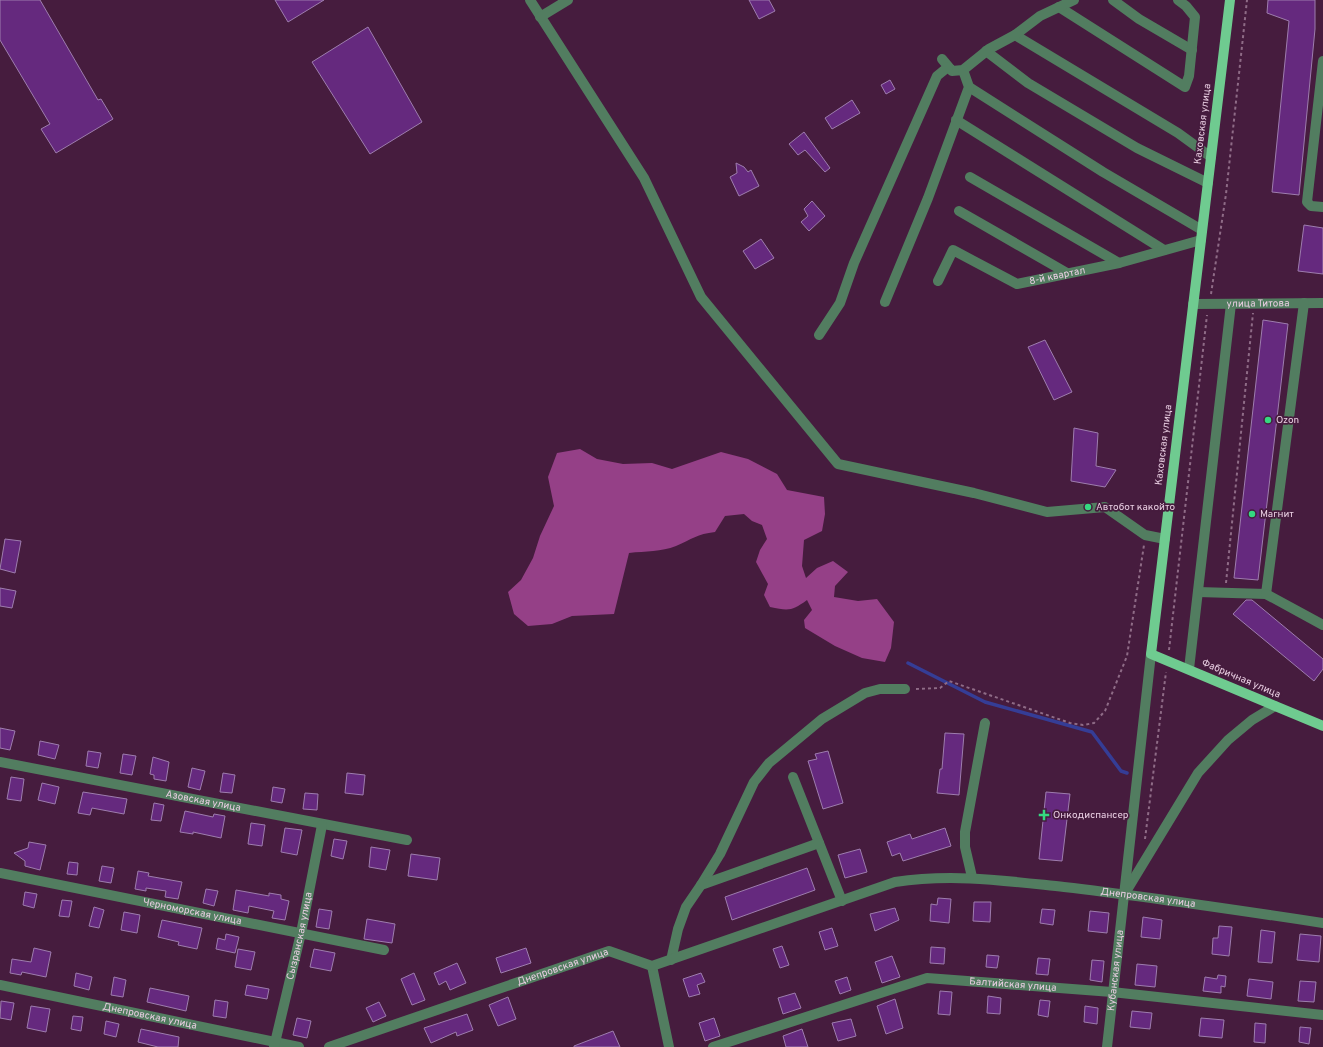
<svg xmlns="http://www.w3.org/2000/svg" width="1323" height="1047" font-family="Overpass,sans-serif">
  <rect width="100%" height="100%" fill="#461c3e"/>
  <!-- forest -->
  <path fill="#954087" d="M580 449 597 459 623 464 652 463 672 469 721 452 748 459 777 474 787 490 824 497 825 514 822 531 804 540 802 566 806 578 817 568 833 561 848 572 835 586 834 597 858 601 877 599 894 622 891 648 885 662 862 658 835 646 805 628 804 620 812 610 807 600C792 611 789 611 770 607L764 595 768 584 756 562 760 550 767 539 762 525 752 521 744 514 725 516 715 532C697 534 692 539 676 546 661 552 646 551 629 553L614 614 572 616 552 624 528 626 514 614 508 592 521 580 533 558 540 536 554 506 548 477 557 453Z"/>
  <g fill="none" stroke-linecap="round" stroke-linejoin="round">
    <!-- stream -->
    <path stroke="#353d96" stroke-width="3.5" d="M908 663 985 702 1092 732 1121 771 1127 773"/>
  </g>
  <!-- building -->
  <g fill="#65297e" stroke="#9e7dae">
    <path d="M0 0H40L98 100 101 99 113 119 56 153 41 129 50 124 0 40Z"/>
    <path d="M275 0H324L288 22Z"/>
    <path d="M749 0H769L775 11 759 19Z"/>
    <path d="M1268 0H1315V29L1299 195 1272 192 1289 21 1267 13Z"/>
    <path d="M368 27 422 122 370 154 312 62Z"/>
    <path d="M890 80 895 89 886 94 881 85Z"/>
    <path d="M852 100 860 113 832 129 825 118Z"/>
    <path d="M804 132 830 168 825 172 805 150 798 155 789 144Z"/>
    <path d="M736 163 744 167 748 172 751 170 759 186 739 196 730 177 737 173Z"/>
    <path d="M812 201 825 216 809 231 801 222 808 216 804 209Z"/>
    <path d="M1304 225 1323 228V274L1298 271Z"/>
    <path d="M761 239 774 258 755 269 743 251Z"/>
    <path d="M1263 320 1288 324 1258 580 1234 578Z"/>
    <path d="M1045 340 1072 392 1054 400 1028 347Z"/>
    <path d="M1074 428 1098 433 1096 466 1116 470 1105 487 1071 481Z"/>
    <path d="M5 539 21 541 15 573 0 569Z"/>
    <path d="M0 588 16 591 12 608 0 606Z"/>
    <path d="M1246 600H1252L1323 659V669L1314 681 1233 614Z"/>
    <path d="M0 728 15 731 10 750 0 748Z"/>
    <path d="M945 733 964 734 959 795 937 793 940 769H942Z"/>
    <path d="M40 741 59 745 55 759 38 755Z"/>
    <path d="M88 751 101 753 98 768 86 766Z"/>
    <path d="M828 751 843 803 823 809 808 761 817 759 815 754Z"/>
    <path d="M123 754 136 756 132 775 120 773Z"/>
    <path d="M153 757 169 762 166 781 154 779V775L150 774Z"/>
    <path d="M192 768 205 771 200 790 188 787Z"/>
    <path d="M223 773 235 775 232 793 220 792Z"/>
    <path d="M347 773 365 775 363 795 345 793Z"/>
    <path d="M11 777 24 779 21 801 7 799Z"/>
    <path d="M42 783 59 787 55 804 38 800Z"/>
    <path d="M273 787 285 789 282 803 271 801Z"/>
    <path d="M83 792 127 799 124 814 92 808 90 815 78 813Z"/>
    <path d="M1046 792 1070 794 1062 861 1039 859Z"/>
    <path d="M305 793 318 794 317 810 303 809Z"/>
    <path d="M154 803 164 805 161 821 151 820Z"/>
    <path d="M185 811 213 817 214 814 225 816 221 838 193 832V834L180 832Z"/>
    <path d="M251 823 265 825 262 846 248 844Z"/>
    <path d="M285 828 302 830 297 855 281 852Z"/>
    <path d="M945 828 951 846 903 861 900 853 892 856 887 842 910 834 912 839Z"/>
    <path d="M334 839 347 841 343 859 331 856Z"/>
    <path d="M29 842 46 845 40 870 25 866V861L14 853 28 848Z"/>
    <path d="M371 847 390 850 386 870 369 867Z"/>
    <path d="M860 849 867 872 845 878 838 855Z"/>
    <path d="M411 854 440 858 437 880 408 876Z"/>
    <path d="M69 862 78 863 77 875 67 874Z"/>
    <path d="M102 866 114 868 111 883 99 881Z"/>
    <path d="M807 868 815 890 732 920 725 897Z"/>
    <path d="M138 871 149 873 148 876 182 882 178 899 165 897 166 891 146 888V891L135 889Z"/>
    <path d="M206 889 218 891 214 906 203 903Z"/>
    <path d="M236 890 269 896V893L281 895V899L289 901 285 920 272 918 274 911 249 906 248 913 233 910Z"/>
    <path d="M25 892 37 894 34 908 23 905Z"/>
    <path d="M938 898 951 899 949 923 930 921 931 904 937 905Z"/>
    <path d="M62 900 72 901 69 917 59 916Z"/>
    <path d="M974 902H991L990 922 973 921Z"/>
    <path d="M94 907 104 910 99 928 89 926Z"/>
    <path d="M895 908 899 920 875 931 870 914Z"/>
    <path d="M319 909 332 911 329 929 316 927Z"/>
    <path d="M1042 909 1055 910 1053 925 1040 923Z"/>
    <path d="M1090 911 1109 913 1107 933 1088 931Z"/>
    <path d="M124 912 140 915 137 933 121 930Z"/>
    <path d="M1143 917 1162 920 1160 939 1141 937Z"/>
    <path d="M367 919 395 924 392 943 364 939Z"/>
    <path d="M162 920 202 928 197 949 178 945 179 942 158 937Z"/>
    <path d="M1219 926 1232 927 1229 956 1212 954 1213 938H1218Z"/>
    <path d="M832 928 838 946 825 950 819 932Z"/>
    <path d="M1261 930 1275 932 1272 963 1258 962Z"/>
    <path d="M226 934 239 937 235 953 216 949 218 938 225 940Z"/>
    <path d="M1300 934 1321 936 1319 962 1297 960Z"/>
    <path d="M782 946 789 965 780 968 773 949Z"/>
    <path d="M931 947 945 948 944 964 930 963Z"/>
    <path d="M34 948 51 952 46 977 22 972 21 975 10 973 12 959 31 962Z"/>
    <path d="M526 948 531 963 501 973 496 958Z"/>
    <path d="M238 949 255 952 251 970 235 967Z"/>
    <path d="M314 949 335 953 331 971 310 967Z"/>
    <path d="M987 955 999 956 997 968 986 967Z"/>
    <path d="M892 956 900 977 882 983 875 962Z"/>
    <path d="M1038 958 1050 959 1048 975 1036 974Z"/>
    <path d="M1092 960 1104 961 1102 982 1090 980Z"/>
    <path d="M457 963 466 983 450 990 446 981 439 985 434 973Z"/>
    <path d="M1137 964 1157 966 1155 987 1135 985Z"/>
    <path d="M76 973 92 977 89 990 74 986Z"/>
    <path d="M414 973 425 1000 412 1005 401 979Z"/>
    <path d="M701 973 705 982 697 985 700 994 689 997 683 979Z"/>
    <path d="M1218 975 1226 976 1225 987 1221 986V993L1203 991 1205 977 1217 979Z"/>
    <path d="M114 977 126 980 123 997 111 995Z"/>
    <path d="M847 977 851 990 840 994 835 981Z"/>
    <path d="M1249 979 1273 982 1271 999 1247 996Z"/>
    <path d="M1300 981 1316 982 1314 1002 1298 1001Z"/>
    <path d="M247 985 269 989 267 999 245 995Z"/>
    <path d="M150 988 189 996 186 1011 147 1002Z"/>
    <path d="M940 991 952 992 950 1015 938 1014Z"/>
    <path d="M795 993 801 1008 783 1014 778 998Z"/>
    <path d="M988 996 1001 998 1000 1014 987 1013Z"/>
    <path d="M508 997 516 1019 498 1026 489 1005Z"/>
    <path d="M895 999 903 1028 886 1034 877 1006Z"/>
    <path d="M215 1000 228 1002 226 1018 213 1016Z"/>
    <path d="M1040 1000 1050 1001 1048 1017 1038 1015Z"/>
    <path d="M1 1001 14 1003 11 1020 0 1018Z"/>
    <path d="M379 1002 386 1016 373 1022 366 1008Z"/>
    <path d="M31 1006 50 1009 46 1032 27 1028Z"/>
    <path d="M1085 1006 1098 1008 1097 1024 1084 1022Z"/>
    <path d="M1132 1011 1152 1013 1150 1029 1130 1027Z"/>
    <path d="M467 1014 473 1030 457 1036 456 1032 431 1043 424 1028Z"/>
    <path d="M73 1016 83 1017 81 1031 71 1029Z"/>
    <path d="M297 1018 311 1021 307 1038 293 1035Z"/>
    <path d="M714 1018 720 1036 705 1041 699 1023Z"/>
    <path d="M1201 1018 1224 1020 1222 1038 1199 1036Z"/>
    <path d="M851 1019 856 1036 838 1041 832 1023Z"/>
    <path d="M106 1021 119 1024 116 1037 104 1034Z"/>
    <path d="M1255 1023 1266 1024 1265 1043 1254 1042Z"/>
    <path d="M1300 1027 1311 1028 1309 1044 1299 1042Z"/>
    <path d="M141 1029 179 1037 178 1047H158L138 1042Z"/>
    <path d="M802 1029 808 1047H786L783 1036Z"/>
    <path d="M613 1031 620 1047H574V1046Z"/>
  </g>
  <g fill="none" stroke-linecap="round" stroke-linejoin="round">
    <!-- path -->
    <g stroke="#8f6c87" stroke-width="2" stroke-dasharray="3 3" stroke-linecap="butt">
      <path d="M1211 294 1226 194 1247 0"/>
      <path d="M1226 583 1253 313"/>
      <path d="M1169 650 1207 315"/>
      <path d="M916 689 940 688 949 681 1070 723 1083 725 1094 723 1105 711 1127 656 1144 545"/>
      <path d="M1145 839 1166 672"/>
    </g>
    <!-- minor -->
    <g stroke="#527d60" stroke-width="10">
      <path d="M530 0 644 178 701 297 838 464 974 493 1047 512 1105 507 1145 535 1165 539"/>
      <path d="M1113 0 1139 19 1192 50"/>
      <path d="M1059 7 1185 87 1189 76 1195 17 1186 6 1178 0"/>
      <path d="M540 17 568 0"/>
      <path d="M1015 35 1178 133 1211 157"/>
      <path d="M986 51 1028 83 1137 148 1208 183"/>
      <path d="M942 59 952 71 963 70 989 49 1015 35 1040 16 1074 0"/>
      <path d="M1323 61 1307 202 1311 206 1323 207"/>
      <path d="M969 87 1103 172 1202 230"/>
      <path d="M956 120 1164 250"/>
      <path d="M970 177 1119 263"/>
      <path d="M959 211 1067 273"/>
      <path id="s1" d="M938 281 953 250 1017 284 1119 263 1201 240"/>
      <path d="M885 302 928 198 969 87 963 70"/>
      <path id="s2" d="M1193 304 1323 303"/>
      <path d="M819 335 840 303 854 263 937 76 948 67"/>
      <path d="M1198 592 1266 594 1304 303"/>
      <path d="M1266 594 1323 625"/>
      <path d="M1189 669 1231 304"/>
      <path id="s3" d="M0 762 407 840"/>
      <path d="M793 777 842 901"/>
      <path id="s4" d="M0 873 384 950"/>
      <path d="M972 877 965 847V832L985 723"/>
      <path d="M701 885 720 854 754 782 769 763 822 719 865 693 880 689H905"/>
      <path d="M1127 890 1198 773 1228 740 1252 720 1275 706"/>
      <path d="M671 960 678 929 686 907 701 885 819 843"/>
      <path d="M652 966 669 1047"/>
      <path id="s5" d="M0 985 299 1047"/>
      <path id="s6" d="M274 1047 301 933 322 825"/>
      <path id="s7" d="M329 1047 609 951 652 966 895 882C953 873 1007 881 1064 887 1151 897 1237 910 1323 923"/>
      <path id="s8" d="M713 1047 927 978 1112 992 1323 1015"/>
      <path id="s9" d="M1107 1047 1151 654"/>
    </g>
    <!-- major -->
    <path stroke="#6fcb90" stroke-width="10" d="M1230 0 1151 654 1323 726"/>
  </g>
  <!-- markers -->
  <g fill="#35d881" stroke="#461c3e" stroke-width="1.5">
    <circle cx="1268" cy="420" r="4"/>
    <circle cx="1088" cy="507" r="4"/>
    <circle cx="1252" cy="514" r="4"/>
    <path d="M1042 809h4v4h4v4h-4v4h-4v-4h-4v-4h4z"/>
  </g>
  <g text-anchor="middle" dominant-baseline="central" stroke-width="3.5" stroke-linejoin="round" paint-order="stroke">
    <!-- street labels -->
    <g font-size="10" fill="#e9cee2" stroke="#461c3e">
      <text transform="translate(1203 124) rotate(-83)">Каховская улица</text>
      <text stroke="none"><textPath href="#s1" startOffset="148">8-й квартал</textPath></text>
      <text stroke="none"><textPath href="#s2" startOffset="65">улица Титова</textPath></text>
      <text transform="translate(1164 445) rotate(-83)">Каховская улица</text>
      <text transform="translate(1241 679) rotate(23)">Фабричная улица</text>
      <text stroke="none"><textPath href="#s3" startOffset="207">Азовская улица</textPath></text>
      <text stroke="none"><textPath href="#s7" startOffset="853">Днепровская улица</textPath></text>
      <text stroke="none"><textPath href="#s4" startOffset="196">Черноморская улица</textPath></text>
      <text stroke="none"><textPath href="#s6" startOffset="114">Сызранская улица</textPath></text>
      <text stroke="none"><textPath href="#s7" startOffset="247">Днепровская улица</textPath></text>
      <text stroke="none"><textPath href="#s9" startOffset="77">Кубанская улица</textPath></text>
      <text stroke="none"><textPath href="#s8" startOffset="311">Балтийская улица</textPath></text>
      <text stroke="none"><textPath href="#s5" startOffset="153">Днепровская улица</textPath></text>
    </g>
    <!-- poi labels -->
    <g font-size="10" fill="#e9cee2" stroke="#461c3e" text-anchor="start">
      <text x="1276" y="420">Ozon</text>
      <text x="1096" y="507">Автобот какойто</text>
      <text x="1260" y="514">Магнит</text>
      <text x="1053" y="815">Онкодиспансер</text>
    </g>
  </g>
</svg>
